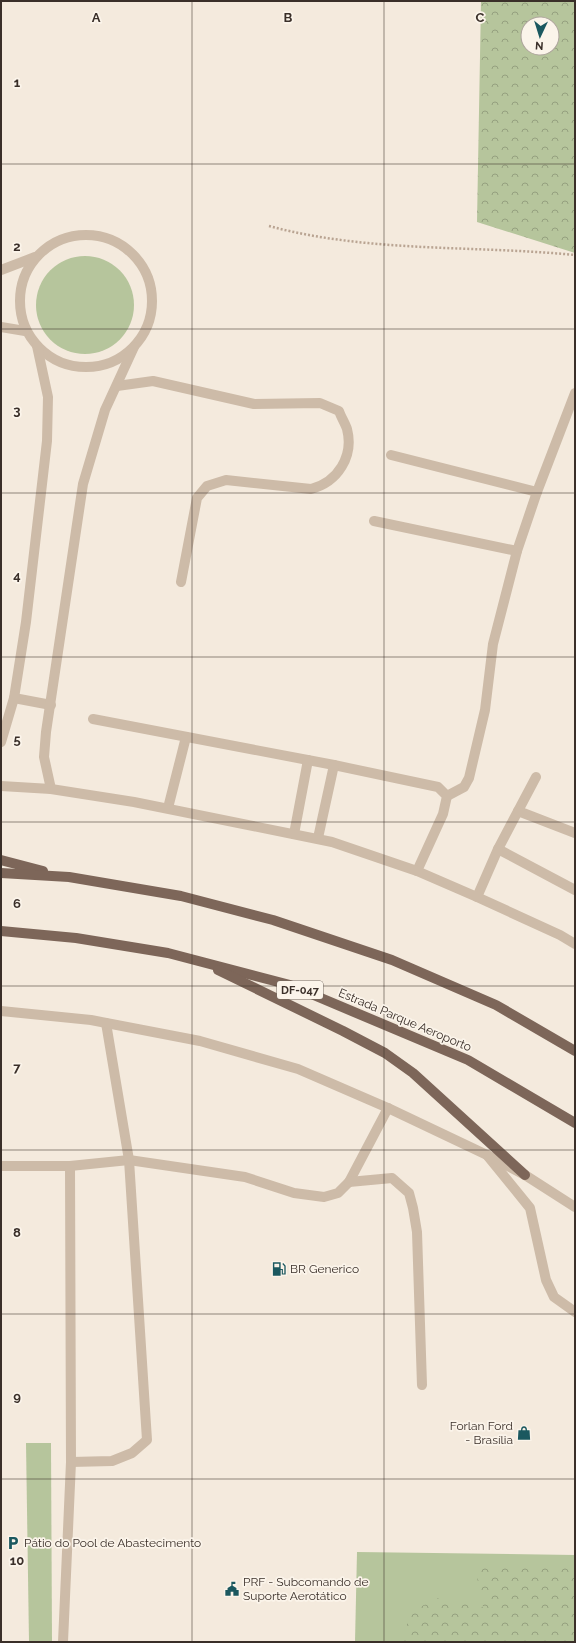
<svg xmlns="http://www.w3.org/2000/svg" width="576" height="1643" font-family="Raleway,sans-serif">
  <defs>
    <pattern id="forest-crowns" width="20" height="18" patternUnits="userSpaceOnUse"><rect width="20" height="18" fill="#b6c59c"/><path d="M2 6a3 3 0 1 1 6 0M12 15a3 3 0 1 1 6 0" fill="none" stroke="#95a07f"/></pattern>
  </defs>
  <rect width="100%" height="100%" fill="#f4eadd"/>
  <!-- grass -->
  <g fill="#b6c59c">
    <circle cx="85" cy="305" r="49"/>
    <path d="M26 1443H51L52 1642H29Z"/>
    <path d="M357 1552 575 1555V1642H355Z"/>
  </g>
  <!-- forest -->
  <g fill="url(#forest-crowns)" fill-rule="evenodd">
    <path d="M481 1H575V253L477 222ZM528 24H552V48H528Z"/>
    <path d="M562 1567 575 1569V1642H403V1632L414 1610 438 1598 483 1607 475 1568Z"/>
  </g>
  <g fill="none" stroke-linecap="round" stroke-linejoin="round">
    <!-- path -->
    <path stroke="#b9a492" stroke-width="2.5" stroke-dasharray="2 2" stroke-linecap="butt" d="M269 226C369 253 473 245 575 255"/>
    <!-- service -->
    <g stroke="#cdbba8" stroke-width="10">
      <path d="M117 386 153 381 254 404 320 403 339 411C341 417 345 423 347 429 354 456 338 482 311 489L226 480 207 486 197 498 181 582"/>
      <path d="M391 455 537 492"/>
      <path d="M374 521 517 551"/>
      <path d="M93 719 334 765 438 787 447 796 443 814 417 871"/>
      <path d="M536 777 518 811 575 833"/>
      <path d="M447 796 464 787 469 778 485 710 493 644 517 551 537 492 575 393"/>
      <path d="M168 808 186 737"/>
      <path d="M518 811 498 849 575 890"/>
      <path d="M294 834 308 760"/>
      <path d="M318 838 334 765"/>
      <path d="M477 897 498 849"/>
      <path d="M487 1155 530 1208 546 1280 554 1297 575 1312"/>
      <path d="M1 1166H70L129 1160 245 1177 294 1193 324 1197 338 1193 349 1182 388 1108"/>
      <path d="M349 1182 392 1178 409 1193 413 1208 417 1232 422 1385"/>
      <path d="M71 1462 112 1461 132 1453 147 1440 129 1160 106 1023"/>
      <path d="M63 1642 71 1462 70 1166"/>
    </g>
    <!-- minor -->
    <g stroke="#cdbba8" stroke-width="10">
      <circle cx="86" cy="301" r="66"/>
      <path d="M1 270 35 257"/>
      <path d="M1 327 25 331"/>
      <path d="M14 698 51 705"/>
      <path d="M1 742 14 698 26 622 47 441 48 397 37 346"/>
      <path d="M51 789 44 757 46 732 83 484 105 410 134 347"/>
    </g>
    <!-- tertiary -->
    <g stroke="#cdbba8" stroke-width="10">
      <path d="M1 786 51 789 134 802 332 842 417 871 477 897 560 935 575 944"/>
      <path d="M1 1011 91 1020 200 1041 298 1069 388 1108 487 1155 525 1175 575 1207"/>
    </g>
    <!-- primary -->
    <g stroke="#7d6659" stroke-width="10">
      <path d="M1 860 43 871"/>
      <path d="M1 873 69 877 181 896 273 920 392 960 496 1005 575 1051"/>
      <path d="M1 931 76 938 168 953 290 985 468 1060 575 1123"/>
      <path d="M218 970 343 1031 385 1053 413 1073 525 1175"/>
    </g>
  </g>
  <!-- grid -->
  <path fill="none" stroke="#3a2f29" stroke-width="1" stroke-opacity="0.55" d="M192 1V1642M384 1V1642M1 164H575M1 329H575M1 493H575M1 657H575M1 822H575M1 986H575M1 1150H575M1 1314H575M1 1479H575"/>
  <!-- icons -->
  <defs>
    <symbol id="fuel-bare" viewBox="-9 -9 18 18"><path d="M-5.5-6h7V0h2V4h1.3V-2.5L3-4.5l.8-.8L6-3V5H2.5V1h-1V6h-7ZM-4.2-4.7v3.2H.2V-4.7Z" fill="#1b585f" stroke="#fbf4ea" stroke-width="2.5" paint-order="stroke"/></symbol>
    <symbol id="shop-bare" viewBox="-9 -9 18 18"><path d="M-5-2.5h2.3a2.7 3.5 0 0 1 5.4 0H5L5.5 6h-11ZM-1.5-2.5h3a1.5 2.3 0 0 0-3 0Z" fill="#1b585f" stroke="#fbf4ea" stroke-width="2.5" paint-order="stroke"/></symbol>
    <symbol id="parking-bare" viewBox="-9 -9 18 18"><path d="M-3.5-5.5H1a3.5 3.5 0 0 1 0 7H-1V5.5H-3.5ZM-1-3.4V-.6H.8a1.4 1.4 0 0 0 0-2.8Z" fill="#1b585f" stroke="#fbf4ea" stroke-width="2.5" paint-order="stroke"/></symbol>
    <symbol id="civic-bare" viewBox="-9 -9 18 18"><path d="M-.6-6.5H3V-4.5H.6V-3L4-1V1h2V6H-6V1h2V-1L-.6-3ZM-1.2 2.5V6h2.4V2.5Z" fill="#1b585f" stroke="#fbf4ea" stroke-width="2.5" paint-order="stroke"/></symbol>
  </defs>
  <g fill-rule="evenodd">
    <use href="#fuel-bare" x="269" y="1259" width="20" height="20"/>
    <use href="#shop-bare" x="514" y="1423" width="20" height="20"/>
    <use href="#parking-bare" x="3" y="1533" width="20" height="20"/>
    <use href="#civic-bare" x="222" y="1579" width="20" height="20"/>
  </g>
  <g text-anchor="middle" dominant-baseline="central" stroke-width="3.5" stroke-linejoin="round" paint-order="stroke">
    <!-- shield labels -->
    <rect fill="#fbf4ea" stroke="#746a63" stroke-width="1" x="277" y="981" width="46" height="18" rx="3"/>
    <g font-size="11" font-weight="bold" fill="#3a2f29">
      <text x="300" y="990">DF-047</text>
    </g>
    <!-- street labels -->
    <g font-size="12" fill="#3a2f29" stroke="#fbf4ea">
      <text transform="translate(405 1020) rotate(23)">Estrada Parque Aeroporto</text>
    </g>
    <!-- poi labels -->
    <g font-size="12" fill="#3a2f29" stroke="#fbf4ea" text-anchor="start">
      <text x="290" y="1269">BR Generico</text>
      <text x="513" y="1426" text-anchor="end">Forlan Ford<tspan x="513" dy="14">- Brasília</tspan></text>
      <text x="24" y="1543">Pátio do Pool de Abastecimento</text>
      <text x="243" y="1582">PRF - Subcomando de<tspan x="243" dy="14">Suporte Aerotático</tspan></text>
    </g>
  </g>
  <g font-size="13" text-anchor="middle" font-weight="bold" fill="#3a2f29" stroke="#fbf4ea" stroke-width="3.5" stroke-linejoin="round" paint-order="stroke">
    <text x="96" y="22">A</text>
    <text x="288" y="22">B</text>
    <text x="480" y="22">C</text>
    <text x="17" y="87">1</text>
    <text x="17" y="251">2</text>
    <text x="17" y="415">3</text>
    <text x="17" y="580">4</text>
    <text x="17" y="744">5</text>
    <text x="17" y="908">6</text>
    <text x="17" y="1072">7</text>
    <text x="17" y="1237">8</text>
    <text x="17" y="1401">9</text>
    <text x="17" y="1565">10</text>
  </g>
  <!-- border -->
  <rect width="576" height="1643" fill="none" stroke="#3a2f29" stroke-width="4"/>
  <!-- north arrow -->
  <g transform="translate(540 36) rotate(184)"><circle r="19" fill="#fbf4ea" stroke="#aea59d"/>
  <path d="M0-3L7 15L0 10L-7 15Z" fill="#1b585f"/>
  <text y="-6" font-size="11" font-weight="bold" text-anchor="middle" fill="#3a2f29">N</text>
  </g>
</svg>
